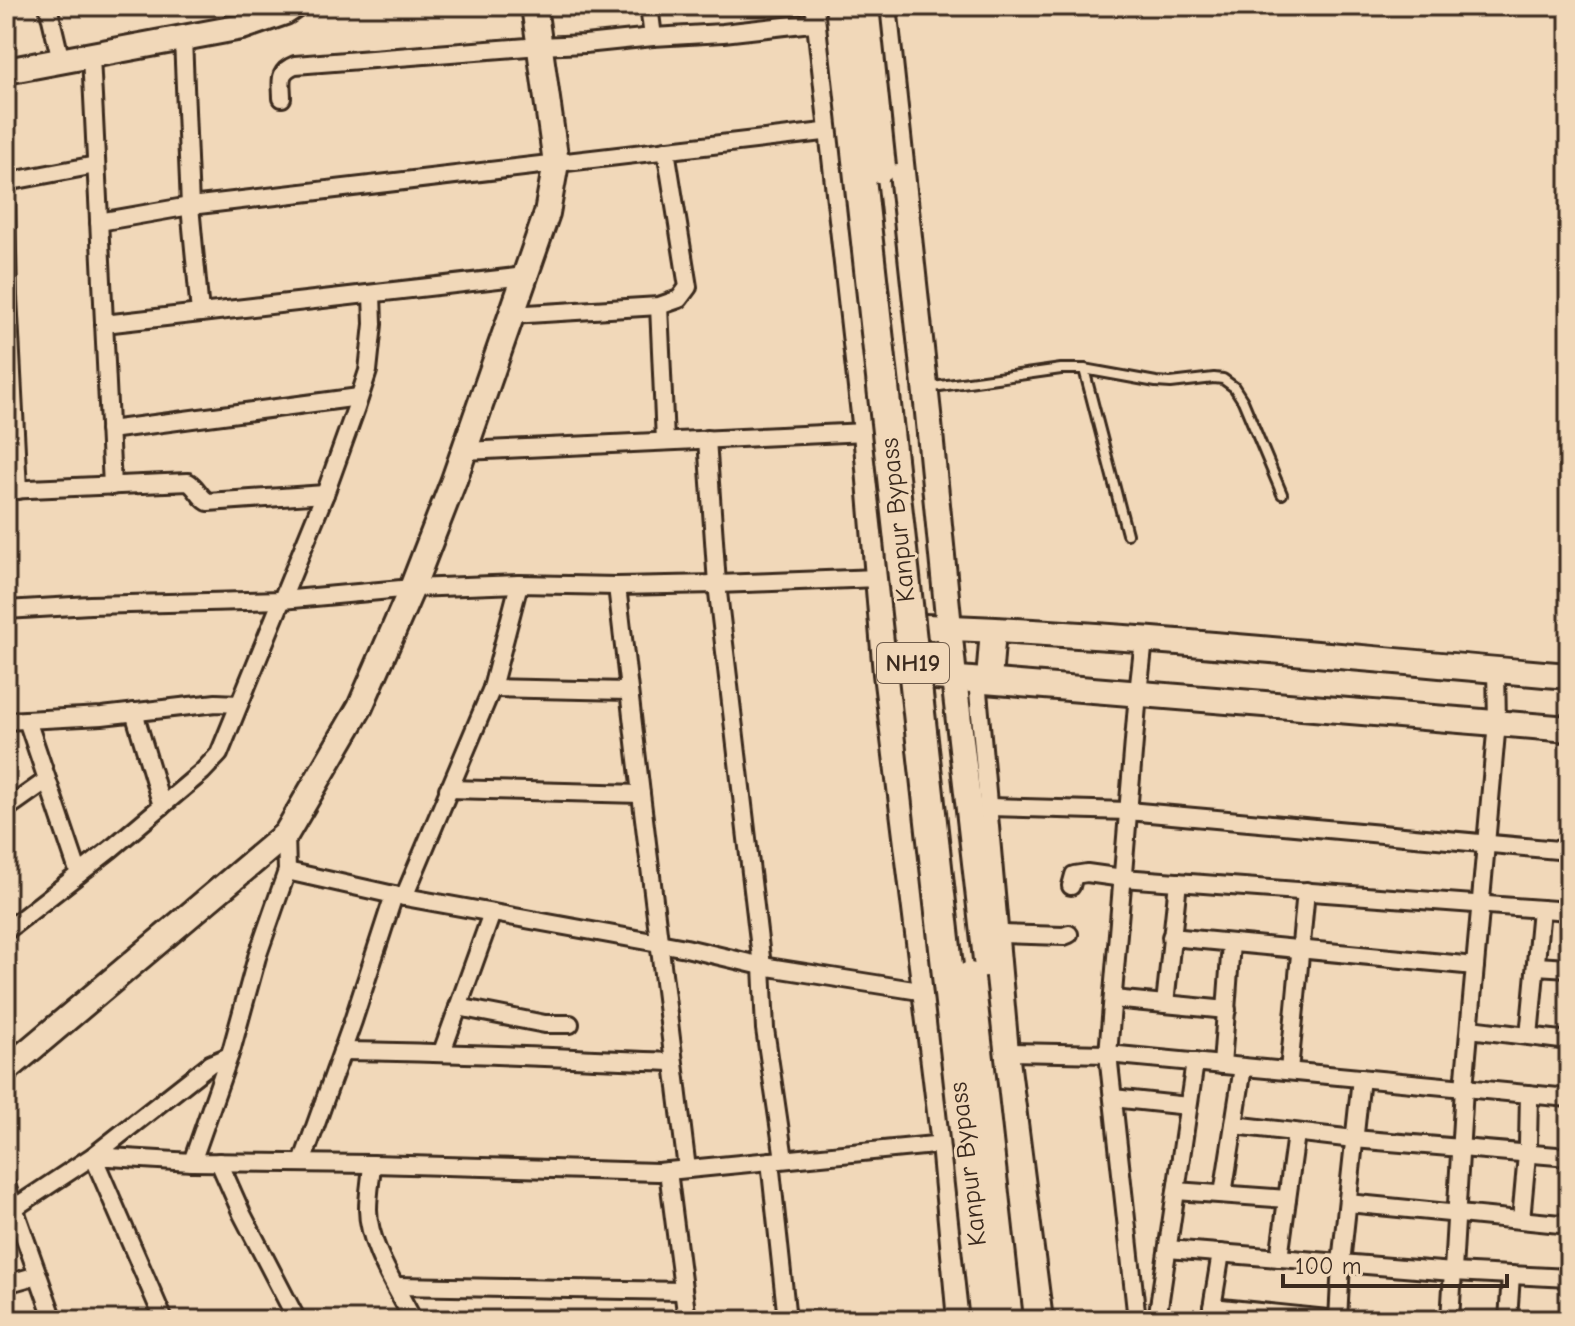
<svg xmlns="http://www.w3.org/2000/svg" width="1575" height="1326" font-family="'Comic Neue',sans-serif">
  <rect width="100%" height="100%" fill="#f1d8b9"/>
  <filter id="ink" filterUnits="userSpaceOnUse"><feTurbulence type="fractalNoise" baseFrequency=".0125" numOctaves="2"/><feDisplacementMap in="SourceGraphic" scale="16" xChannelSelector="R" yChannelSelector="G"/><feConvolveMatrix kernelMatrix="1 2 1 2 8 2 1 2 1" color-interpolation-filters="sRGB"/></filter>
  <g filter="url(#ink)">
    <g fill="none" stroke-linecap="round" stroke-linejoin="round">
      <defs>
        <g id="lane">
          <path d="M1084 369 1127 534"/>
          <path d="M926 388 1061 369H1084L1156 382 1171 383 1214 378 1223 379 1234 387 1243 401 1282 494"/>
        </g>
        <g id="street">
          <path d="M48 6 61 61"/>
          <path d="M649 6 653 37"/>
          <path d="M183 39 190 206 200 313"/>
          <path d="M91 56 112 486"/>
          <path d="M282 98C282 82 277 72 295 65L540 46 585 44 653 37 723 33 820 22"/>
          <path d="M6 182 96 165"/>
          <path d="M6 207 8 296 18 490"/>
          <path d="M99 222 190 206 832 131"/>
          <path d="M659 306 665 441"/>
          <path d="M511 315 659 306 679 299 688 287 666 150"/>
          <path d="M104 324 525 276"/>
          <path d="M109 430 359 397"/>
          <path d="M707 439 717 584 762 966 765 1029 784 1159"/>
          <path d="M464 451 866 432"/>
          <path d="M6 490 188 482C197 487 199 497 208 502L325 494"/>
          <path d="M617 586 641 794 687 1169"/>
          <path d="M6 610 90 605 282 600 412 588 519 584 617 586 717 584 878 578"/>
          <path d="M977 680 1010 1052 1044 1320"/>
          <path d="M492 688 628 691"/>
          <path d="M134 712 162 806"/>
          <path d="M27 720 79 874"/>
          <path d="M6 721 102 716 216 703 239 704"/>
          <path d="M448 789 641 794"/>
          <path d="M988 807 1128 811 1569 851"/>
          <path d="M6 809 47 780"/>
          <path d="M287 871 394 895 686 948 762 966 926 992"/>
          <path d="M1071 886 1074 875 1087 873 1123 878 1569 911"/>
          <path d="M404 897 492 688 519 584"/>
          <path d="M6 931 111 849 202 772 219 754 325 494 356 408 368 371 373 324 372 294"/>
          <path d="M1000 934 1064 936 1069 934"/>
          <path d="M1171 937 1475 966"/>
          <path d="M1536 966 1569 968"/>
          <path d="M1113 999 1227 1010"/>
          <path d="M1165 1004 1178 882"/>
          <path d="M458 1007 545 1024H570"/>
          <path d="M1470 1029 1569 1041"/>
          <path d="M1529 1036 1541 909"/>
          <path d="M342 1051C453 1052 563 1058 673 1062"/>
          <path d="M442 1052 492 913"/>
          <path d="M1010 1052 1108 1054 1569 1098"/>
          <path d="M1222 1065 1231 943"/>
          <path d="M1289 1071 1306 891"/>
          <path d="M1113 1098 1188 1106"/>
          <path d="M1234 1125 1354 1139 1569 1157"/>
          <path d="M770 1161 787 1320"/>
          <path d="M192 1162 232 1048 257 957 287 871 286 834"/>
          <path d="M219 1162 242 1214 297 1320"/>
          <path d="M302 1163 353 1021 394 895"/>
          <path d="M372 1164C371 1179 368 1194 368 1209 368 1245 397 1288 413 1320"/>
          <path d="M668 1171 687 1320"/>
          <path d="M6 1185 54 1320"/>
          <path d="M1176 1191 1287 1199"/>
          <path d="M1223 1194 1243 1067"/>
          <path d="M1348 1203 1560 1224 1569 1221"/>
          <path d="M14 1208 93 1156 210 1064 229 1056"/>
          <path d="M1521 1220 1528 1144 1529 1094"/>
          <path d="M1168 1249 1453 1272 1569 1278"/>
          <path d="M1279 1258 1296 1134"/>
          <path d="M6 1284 38 1275"/>
          <path d="M396 1286 683 1291"/>
          <path d="M1212 1307 1337 1320"/>
          <path d="M164 1320 93 1156 192 1162 372 1164 658 1172 944 1144"/>
          <path d="M1137 1320 1108 1054 1138 693 1144 640"/>
          <path d="M1157 1320 1195 1062"/>
          <path d="M1210 1320 1221 1253"/>
          <path d="M1338 1320 1341 1263 1361 1078"/>
          <path d="M1450 1320 1464 1088 1497 722 1496 670"/>
          <path d="M1508 1320 1511 1275"/>
        </g>
        <g id="secondary">
          <path d="M818 6 866 432 886 674 944 1144 960 1320"/>
          <path d="M884 6 928 413 954 678 1027 1320"/>
          <path d="M6 71 242 27 285 12 294 6"/>
          <path d="M893 626C1119 632 1344 658 1569 676"/>
          <path d="M898 674 1569 729"/>
          <path d="M989 680 993 630"/>
          <path d="M6 1070 286 834 360 707 412 588 454 480 547 213 556 163 534 6"/>
        </g>
      </defs>
      <!-- lane casing -->
      <use href="#lane" stroke="#3b2a1e" stroke-width="14"/>
      <!-- street casing -->
      <use href="#street" stroke="#3b2a1e" stroke-width="22"/>
      <!-- secondary casing -->
      <use href="#secondary" stroke="#3b2a1e" stroke-width="30"/>
      <!-- lane -->
      <use href="#lane" stroke="#f1d8b9" stroke-width="8"/>
      <!-- street -->
      <use href="#street" stroke="#f1d8b9" stroke-width="16"/>
      <!-- secondary -->
      <use href="#secondary" stroke="#f1d8b9" stroke-width="24"/>
      <defs>
        <g id="highway-bridge">
          <path d="M841 6 986 1320"/>
          <path d="M863 6 880 167"/>
          <path d="M969 978 1007 1320"/>
        </g>
      </defs>
      <!-- highway-bridge casing -->
      <use href="#highway-bridge" stroke="#3b2a1e" stroke-width="36" stroke-linecap="butt"/>
      <!-- highway-bridge -->
      <use href="#highway-bridge" stroke="#f1d8b9" stroke-width="30"/>
    </g>
  </g>
  <g text-anchor="middle" dominant-baseline="central" stroke-width="6" stroke-linejoin="round" paint-order="stroke">
    <!-- shield labels -->
    <rect fill="#f1d8b9" stroke="#725e4c" stroke-width="2" x="877" y="643" width="72" height="40" rx="6"/>
    <g font-size="24" font-weight="bold" fill="#3b2a1e">
      <text x="913" y="663">NH19</text>
    </g>
    <!-- street labels -->
    <g font-size="26" fill="#3b2a1e" stroke="#f1d8b9">
      <text transform="translate(898 520) rotate(-96)">Kanpur Bypass</text>
      <text transform="translate(968 1164) rotate(-97)">Kanpur Bypass</text>
    </g>
  </g>
  <!-- margin -->
  <rect width="1575" height="1326" fill="none" stroke="#f1d8b9" stroke-width="32"/>
  <rect x="16" y="16" width="1543" height="1294" fill="none" stroke="#3b2a1e" stroke-width="3" filter="url(#ink)"/>
  <!-- scale -->
  <path d="M1283 1274v12h224v-12" fill="none" stroke="#3b2a1e" stroke-width="4"/>
  <text x="1295" y="1274" font-size="24" fill="#3b2a1e" stroke="#f1d8b9" stroke-width="6" paint-order="stroke">100 m</text>
</svg>
